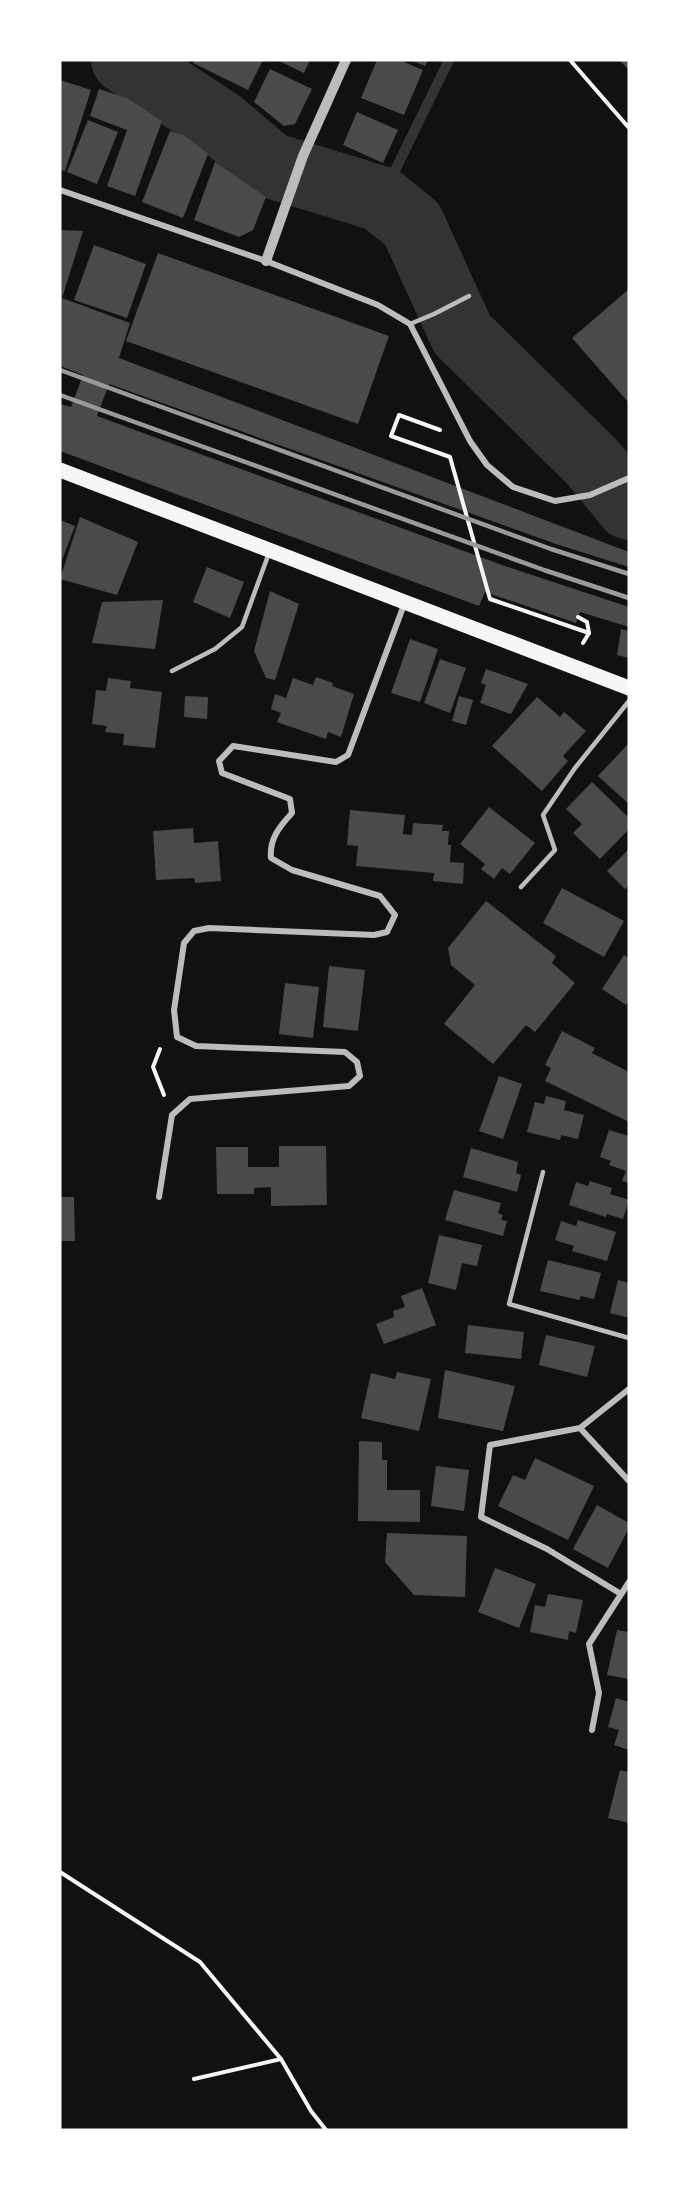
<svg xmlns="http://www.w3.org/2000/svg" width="689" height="2190" font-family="Poppins,sans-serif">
  <rect width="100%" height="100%" fill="#111"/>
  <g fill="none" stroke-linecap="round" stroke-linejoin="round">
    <!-- stream -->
    <path stroke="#333" stroke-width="10" d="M381 199 449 60"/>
    <!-- river -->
    <path stroke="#333" stroke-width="66" d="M124 60 222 124 270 165 381 199 412 224 462 334 593 463 629 507"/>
  </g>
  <!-- building -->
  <g fill="#4a4a4a">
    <path d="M195 60H263L248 90 193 63Z"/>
    <path d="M277 60H310L304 73Z"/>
    <path d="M377 60H399L423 70 404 115 361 98Z"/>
    <path d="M410 60H428L425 66Z"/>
    <path d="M619 60H629V70Z"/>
    <path d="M270 69 312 89 295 124 284 126 254 102Z"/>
    <path d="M60 80 91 90 65 171 60 170Z"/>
    <path d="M99 89 127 98 162 121 135 196 107 186 127 130 90 116Z"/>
    <path d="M357 112 398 130 383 163 343 145Z"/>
    <path d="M88 120 118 132 97 184 67 172Z"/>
    <path d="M170 131 184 135 208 154 183 218 142 202Z"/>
    <path d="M215 162 266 197 253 230 239 237 194 220Z"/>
    <path d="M60 230 83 231 62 298 130 323 119 358 629 552V567L556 544 109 384 97 416 502 565 629 607V627L580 612 576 623 485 592 479 606 60 451V404L71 407 83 375 60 366Z"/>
    <path d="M94 245 146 264 127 318 74 300Z"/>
    <path d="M158 253 389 336 358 424 126 341Z"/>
    <path d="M629 289V403L572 338Z"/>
    <path d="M80 517 138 542 117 595 60 579Z"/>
    <path d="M60 520 75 526 60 565Z"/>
    <path d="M207 567 244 582 230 618 193 602Z"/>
    <path d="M270 591 299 604 275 680 266 678 254 651Z"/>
    <path d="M163 600 155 649 92 643 102 602Z"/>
    <path d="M621 629 629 631V658L617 655Z"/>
    <path d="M410 639 438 649 420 702 391 693Z"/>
    <path d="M440 659 466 668 450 713 424 703Z"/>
    <path d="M486 669 528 684 511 714 480 703 486 685 481 683Z"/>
    <path d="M316 677 333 683 332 686 354 694 341 737 328 732 326 739 277 722 281 713 271 709 275 694 286 698 293 678 313 685Z"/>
    <path d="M108 678 131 681 130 688 162 692 155 748 123 745 124 734 105 732 107 726 92 724 96 690 106 691Z"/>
    <path d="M185 696 208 697 207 719 184 717Z"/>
    <path d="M459 696 473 700 466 725 452 721Z"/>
    <path d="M537 697 560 717 564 712 586 731 563 756 568 761 542 791 492 746Z"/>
    <path d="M629 743V804L598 776Z"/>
    <path d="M592 782 629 818V829L600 859 573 833 582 824 566 809Z"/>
    <path d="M489 807 535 843 510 874 502 868 494 879 481 869 485 864 460 844Z"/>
    <path d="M350 810 405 815 403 834 412 835 413 823 443 825 442 831H449L448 845H451L450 862 464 863 463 884 433 881 434 873 356 866 358 846 347 845Z"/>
    <path d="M193 828 194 843 218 841 221 881 195 883 194 878 156 880 153 831Z"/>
    <path d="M629 849V885L625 889 607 871Z"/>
    <path d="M562 888 624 921 604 957 543 923Z"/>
    <path d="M486 901 556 956 552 963 575 983 535 1032 526 1025 493 1064 444 1024 475 985 451 965 448 948Z"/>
    <path d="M624 955 629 958V1000L626 1005 602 989Z"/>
    <path d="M329 966 365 970 358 1031 323 1027Z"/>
    <path d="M285 983 319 987 313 1038 279 1034Z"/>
    <path d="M562 1031 595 1048 592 1053 629 1072V1122L545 1081 551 1068 545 1065Z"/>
    <path d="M499 1076 522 1084 503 1139 479 1131Z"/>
    <path d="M546 1096 566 1101 564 1110 584 1115 578 1139 561 1135 560 1140 527 1132 535 1102 544 1104Z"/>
    <path d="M609 1130 629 1136V1183L622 1181 626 1171 609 1165 611 1161 600 1157Z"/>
    <path d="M279 1146H326L327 1205 271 1206V1187L254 1188V1194H217L216 1147H248V1167H279Z"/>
    <path d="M471 1148 518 1162 516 1173 521 1175 517 1192 463 1177Z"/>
    <path d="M590 1181 612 1188 610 1194 629 1200 623 1219 607 1214 606 1217 569 1205 576 1182 588 1186Z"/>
    <path d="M454 1190 501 1203 498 1213 503 1215 501 1220 507 1221 503 1236 445 1220Z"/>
    <path d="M60 1197H74L75 1241H60Z"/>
    <path d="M578 1220 616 1232 607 1261 572 1251 574 1246 555 1240 561 1221 576 1226Z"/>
    <path d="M439 1235 482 1245 477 1266 462 1263 456 1290 428 1283Z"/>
    <path d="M548 1260 601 1273 594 1299 581 1296 579 1300 540 1291Z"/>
    <path d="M618 1280 629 1283V1318L610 1313Z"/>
    <path d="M422 1288 436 1325 384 1344 376 1324 394 1317 393 1311 405 1307 401 1296Z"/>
    <path d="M468 1325 524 1332 521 1359 465 1353Z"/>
    <path d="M546 1335 595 1346 587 1377 539 1365Z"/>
    <path d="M445 1370 515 1386 503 1431 438 1418Z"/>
    <path d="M397 1372 431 1379 419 1431 361 1418 371 1373 395 1379Z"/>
    <path d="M359 1441 382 1442V1460H387V1490H420V1522L358 1521Z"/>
    <path d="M535 1458 594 1486 568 1540 498 1506 513 1475 525 1480Z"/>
    <path d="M436 1466 469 1470 464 1511 431 1506Z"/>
    <path d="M597 1505 629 1523V1528L608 1568 573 1549Z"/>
    <path d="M387 1533 467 1536 465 1597 414 1595 385 1562Z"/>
    <path d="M495 1568 536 1584 519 1628 478 1612Z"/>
    <path d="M548 1594 583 1600 576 1633 569 1631 568 1640 530 1632 535 1605 545 1607Z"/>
    <path d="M617 1630 629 1632V1679L607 1675Z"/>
    <path d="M616 1698 629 1702V1750L614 1745 619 1730 608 1727Z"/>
    <path d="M620 1770 629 1772V1823L608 1818Z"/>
  </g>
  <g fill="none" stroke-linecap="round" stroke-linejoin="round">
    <!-- path -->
    <g stroke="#f5f5f5" stroke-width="4">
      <path d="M570 60 629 128"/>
      <path d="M440 430 399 415 391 436 450 457 490 599 589 633"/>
      <path d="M578 617 587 622 589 633 583 643"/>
      <path d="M160 1049 153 1067 164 1095"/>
      <path d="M60 1872 200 1962 281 2059 311 2111 326 2130"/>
      <path d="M194 2079 281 2059"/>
    </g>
    <!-- service -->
    <g stroke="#bcbcbc" stroke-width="4.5">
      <path d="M410 324 434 314 469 296"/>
      <path d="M172 671 215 649 242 627 269 553"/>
      <path d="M521 887 555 850 543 815 575 768 629 701"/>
      <path d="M543 1172 509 1304 629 1338"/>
    </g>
    <!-- minor -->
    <g stroke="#bcbcbc" stroke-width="6">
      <path d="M60 190 266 261 378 305 410 324 470 441 487 465 513 487 555 501 590 495 629 478"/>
      <path d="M159 1197 172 1115 190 1099 349 1086 360 1076 357 1062 345 1052 196 1046 177 1037 174 1010 184 943 194 931 209 928 374 935 387 932 395 915 380 896 292 870 271 858C269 839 280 826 292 813L290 799 222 773 219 761 233 746 336 762 348 755 405 602"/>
      <path d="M629 1389 580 1428 629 1481"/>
      <path d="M580 1428 490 1445 481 1517 547 1549 621 1594"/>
      <path d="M592 1730 599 1693 589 1644 629 1582"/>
    </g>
    <!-- tertiary -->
    <path stroke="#bcbcbc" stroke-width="10" d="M266 261 303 156 346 60"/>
    <!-- primary -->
    <path stroke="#f5f5f5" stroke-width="15" d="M60 470 629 688"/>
    <!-- rail -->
    <g stroke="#9a9a9a" stroke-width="4.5">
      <path d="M60 370 551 549 629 574"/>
      <path d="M60 395 544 570 629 598"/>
    </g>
  </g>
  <!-- border -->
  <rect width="689" height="2190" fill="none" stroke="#ffffff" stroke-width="123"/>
</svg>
